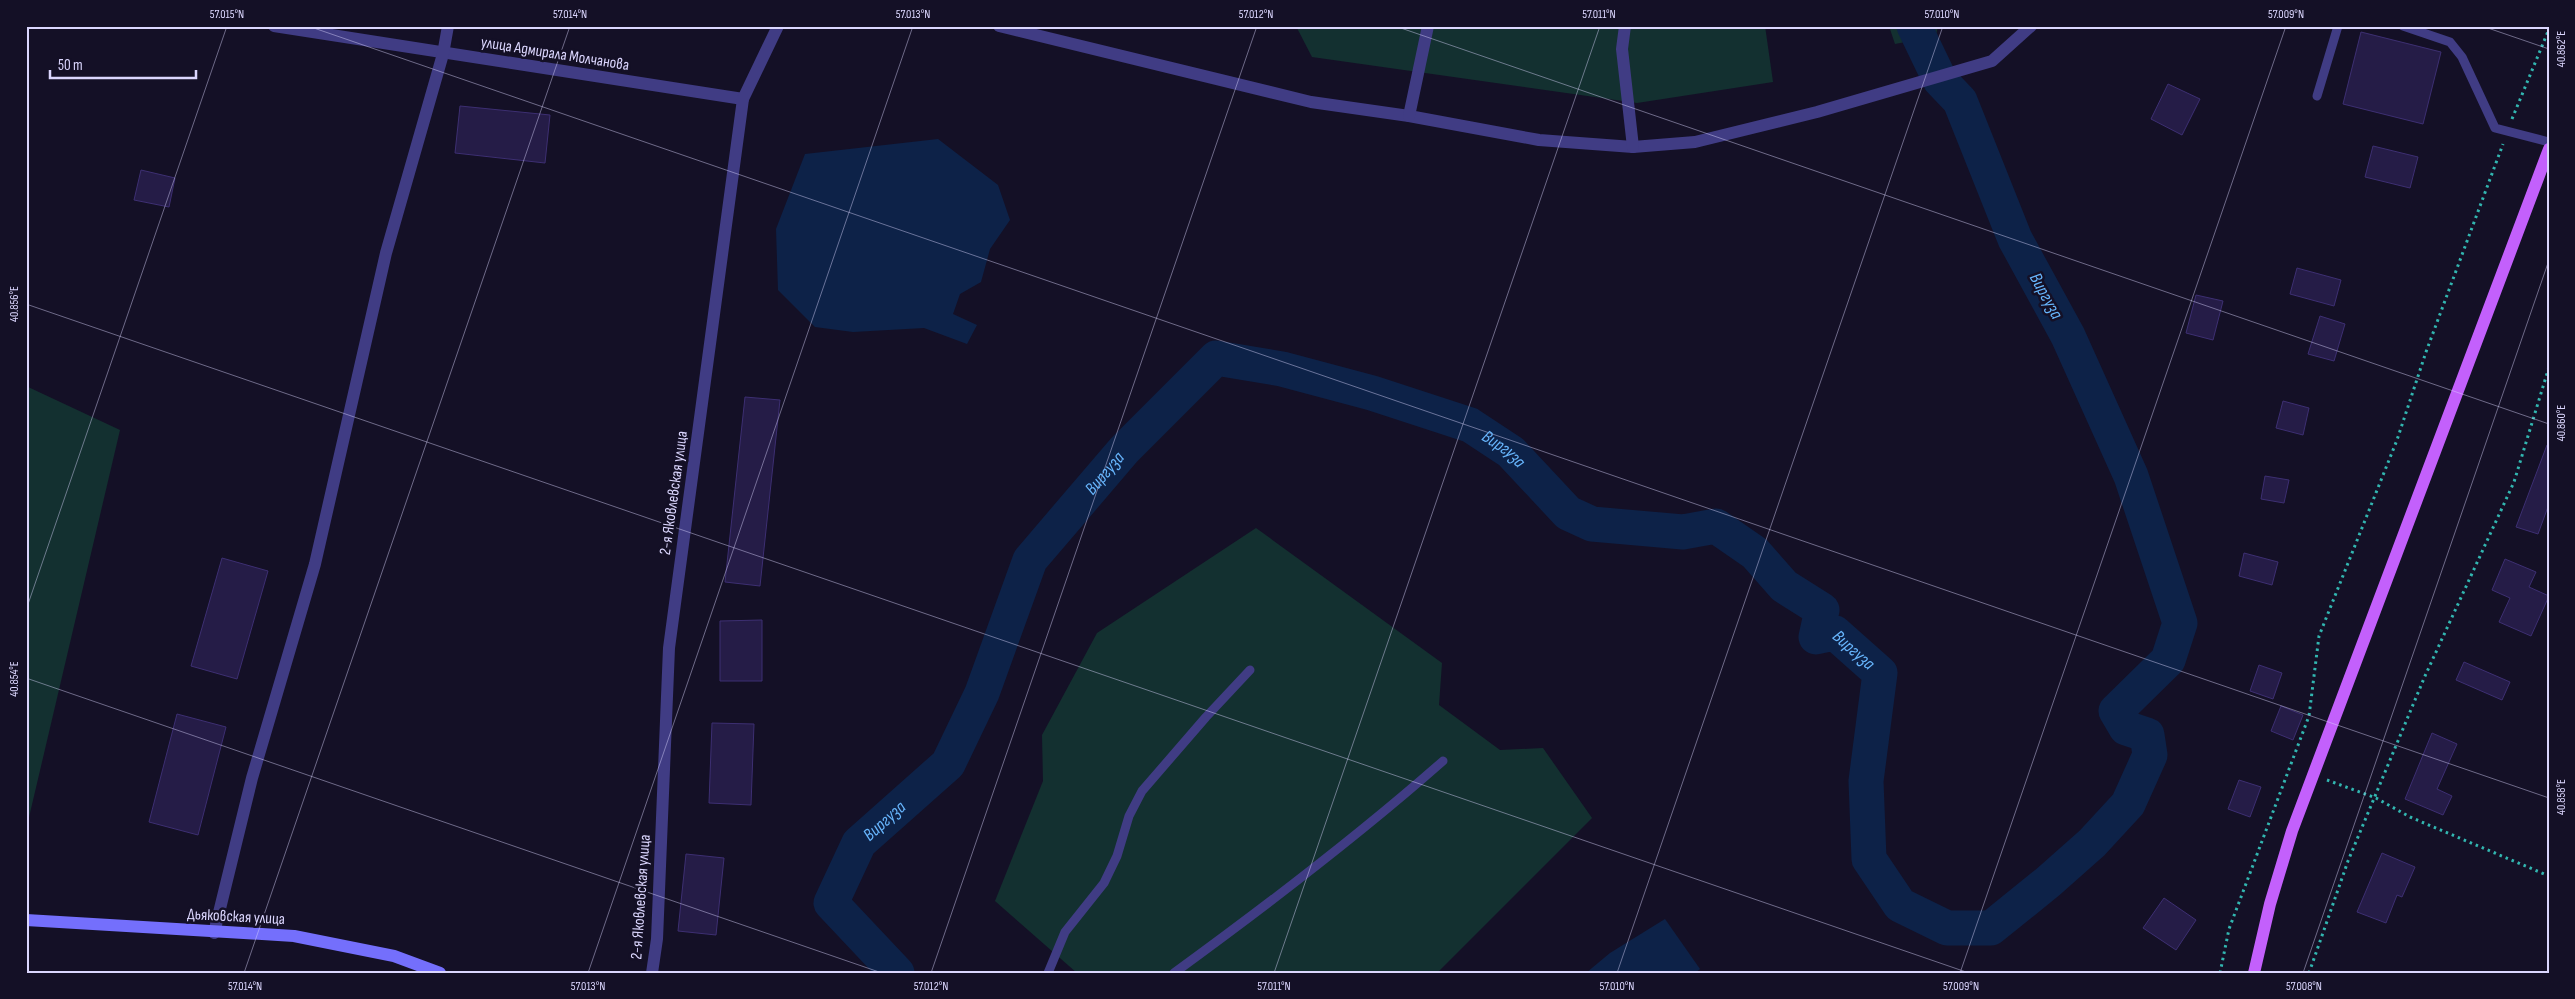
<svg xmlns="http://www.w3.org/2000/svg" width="2575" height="999" font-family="'Sofia Sans Condensed',sans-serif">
  <rect width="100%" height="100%" fill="#141026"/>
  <!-- green -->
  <g fill="#133030">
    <path d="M1296 26H1765L1773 82 1637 103 1312 57Z"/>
    <path d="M1889 26H1938L1936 36 1895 44Z"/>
    <path d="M26 386 120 430 26 830Z"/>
    <path d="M1256 528 1442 663 1439 705 1500 750 1543 748 1592 818 1437 973H1077L995 901 1043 781 1042 735 1097 633Z"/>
  </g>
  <!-- water -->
  <g fill="#0d2248">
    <path d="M938 139 998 185 1010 220 990 249 981 282 960 294 953 314 977 325 967 344 924 328 853 332 815 327 778 290 776 229 805 154Z"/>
    <path d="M1665 919 1700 969 1695 973H1586L1610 953Z"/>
  </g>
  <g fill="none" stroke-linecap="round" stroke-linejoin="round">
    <!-- river -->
    <path stroke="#0d2248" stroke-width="35" id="s1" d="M897 973 831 903 859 843 948 764 982 693 1030 560 1124 450 1216 358 1282 369 1372 393 1470 425 1511 452 1568 513 1592 524 1683 532 1716 526 1755 553 1784 586 1822 610 1816 637 1835 633 1880 673 1866 781 1869 859 1900 905 1947 928H1991L2048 882 2092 843 2128 804 2150 755 2147 735 2126 728 2116 711 2168 660 2180 623 2131 476 2068 336 2015 239 1960 101 1940 80 1914 26"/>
  </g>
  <!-- building -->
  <g fill="#251c47" stroke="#3d2f72">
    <path d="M2361 32 2441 52 2423 124 2343 104Z"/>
    <path d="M2168 84 2200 99 2182 135 2151 119Z"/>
    <path d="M460 106 550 115 545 163 455 153Z"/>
    <path d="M2373 146 2418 157 2410 188 2365 177Z"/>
    <path d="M141 170 175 178 169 207 134 200Z"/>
    <path d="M2297 268 2341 280 2334 306 2290 294Z"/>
    <path d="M2196 295 2223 301 2213 340 2186 333Z"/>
    <path d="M2320 316 2345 324 2334 361 2308 354Z"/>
    <path d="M745 397 780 400 760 586 725 582Z"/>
    <path d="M2283 401 2309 408 2303 435 2276 428Z"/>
    <path d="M2547 445H2549V504L2538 534 2516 527Z"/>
    <path d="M2265 476 2289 480 2284 503 2261 499Z"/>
    <path d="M2244 553 2278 562 2272 585 2239 576Z"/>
    <path d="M222 558 268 571 237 679 191 666Z"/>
    <path d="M2505 559 2536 572 2529 587 2549 596 2531 636 2499 622 2510 598 2492 590Z"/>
    <path d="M762 620V681H720V621Z"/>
    <path d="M2464 662 2510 682 2502 700 2456 680Z"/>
    <path d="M2259 665 2282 673 2273 699 2250 691Z"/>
    <path d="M2281 706 2303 715 2293 740 2271 731Z"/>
    <path d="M177 714 226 727 198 835 149 822Z"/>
    <path d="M712 723 754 724 751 805 709 803Z"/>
    <path d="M2432 733 2457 744 2437 789 2452 796 2443 815 2405 799Z"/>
    <path d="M2239 780 2261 787 2250 817 2228 809Z"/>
    <path d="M2382 853 2415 867 2402 897 2397 895 2386 923 2357 912Z"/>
    <path d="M686 854 724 858 716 935 678 931Z"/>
    <path d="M2164 898 2196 920 2176 950 2143 928Z"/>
  </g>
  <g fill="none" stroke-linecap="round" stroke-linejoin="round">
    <!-- path -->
    <g stroke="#32b6b0" stroke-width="3" stroke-dasharray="2.5 4" stroke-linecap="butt">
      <path d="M2512 119 2549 29"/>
      <path d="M2327 780 2376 798 2410 817 2549 876"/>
      <path d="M2220 973 2229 929 2309 716 2319 636 2397 440 2426 352 2503 144"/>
      <path d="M2309 973 2348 861 2425 676 2514 482 2549 367"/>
    </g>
    <!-- lane -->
    <g stroke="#403c84" stroke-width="9">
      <path d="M2403 26 2450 42 2462 57 2495 128 2549 142"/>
      <path d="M2317 96 2338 26"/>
      <path d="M1048 973 1065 932 1104 883 1117 856 1129 816 1142 791 1206 717 1250 670"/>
      <path d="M1174 973C1266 906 1357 837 1443 761"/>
    </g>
    <!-- street -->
    <g stroke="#403c84" stroke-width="12">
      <path d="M274 26 743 99"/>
      <path d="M999 26 1311 102 1409 116 1539 140 1633 147 1695 142 1817 112 1992 61 2031 26"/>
      <path d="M1625 26 1622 49 1633 147"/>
      <path d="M1409 116 1428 26"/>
      <path d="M214 933 252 778 315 564 386 253 443 54 448 26"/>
      <path d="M652 973 657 939 669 648 743 99 778 26"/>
    </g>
    <!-- secondary -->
    <path stroke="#746ffc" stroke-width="12" d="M26 920 294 936 394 956 440 973"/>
    <!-- primary -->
    <path stroke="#c360fc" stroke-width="12" d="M2254 973 2270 904 2292 831 2549 149"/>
  </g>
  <!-- ticks -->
  <path fill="none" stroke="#dbd6fe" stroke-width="1" stroke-opacity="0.45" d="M308 26 2549 798M1395 26 2549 424M2482 26 2549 49M26 304 1969 973M26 610 227 26M26 678 882 973M244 973 570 26M588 973 913 26M931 973 1257 26M1274 973 1600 26M1617 973 1943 26M1960 973 2286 26M2303 973 2549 260"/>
  <g text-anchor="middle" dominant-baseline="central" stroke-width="5" stroke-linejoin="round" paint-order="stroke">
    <!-- street labels -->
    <g font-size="16" fill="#dbd6fe" stroke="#141026">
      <text transform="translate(555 54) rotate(9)">улица Адмирала Молчанова</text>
      <text transform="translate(674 493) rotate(-82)">2-я Яковлевская улица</text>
      <text transform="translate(641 897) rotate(-86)">2-я Яковлевская улица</text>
      <text transform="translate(236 917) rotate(3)">Дьяковская улица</text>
    </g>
    <!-- water labels -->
    <g font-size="18" font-style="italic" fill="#67b5fc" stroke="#141026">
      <text transform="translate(2046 296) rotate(61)">Виргуза</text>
      <text stroke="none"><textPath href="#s1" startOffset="1081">Виргуза</textPath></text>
      <text stroke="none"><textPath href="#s1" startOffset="616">Виргуза</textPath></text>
      <text stroke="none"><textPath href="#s1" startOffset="1532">Виргуза</textPath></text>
      <text stroke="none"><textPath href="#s1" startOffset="196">Виргуза</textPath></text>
    </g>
  </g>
  <!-- border -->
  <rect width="2575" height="999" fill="none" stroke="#141026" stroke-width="55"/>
  <!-- scale -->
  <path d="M50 70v8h146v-8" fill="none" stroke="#dbd6fe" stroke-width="2.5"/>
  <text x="58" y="70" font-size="15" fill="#dbd6fe" stroke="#141026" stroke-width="4" paint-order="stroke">50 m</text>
  <rect x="28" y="28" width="2520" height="944" fill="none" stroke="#dbd6fe" stroke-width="2"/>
  <g font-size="12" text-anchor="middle" fill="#dbd6fe">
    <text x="227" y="18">57.015°N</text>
    <text x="570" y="18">57.014°N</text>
    <text x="913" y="18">57.013°N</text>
    <text x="1256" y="18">57.012°N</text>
    <text x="1599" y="18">57.011°N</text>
    <text x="1942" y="18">57.010°N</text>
    <text x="2286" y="18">57.009°N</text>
    <text transform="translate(2561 49) rotate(-90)" y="4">40.862°E</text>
    <text transform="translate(14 304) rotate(-90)" y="4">40.856°E</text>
    <text transform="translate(2561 423) rotate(-90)" y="4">40.860°E</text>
    <text transform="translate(14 679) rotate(-90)" y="4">40.854°E</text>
    <text transform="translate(2561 797) rotate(-90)" y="4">40.858°E</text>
    <text x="245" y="990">57.014°N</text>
    <text x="588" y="990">57.013°N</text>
    <text x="931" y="990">57.012°N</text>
    <text x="1274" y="990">57.011°N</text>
    <text x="1617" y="990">57.010°N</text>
    <text x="1961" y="990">57.009°N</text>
    <text x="2304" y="990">57.008°N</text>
  </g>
</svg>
